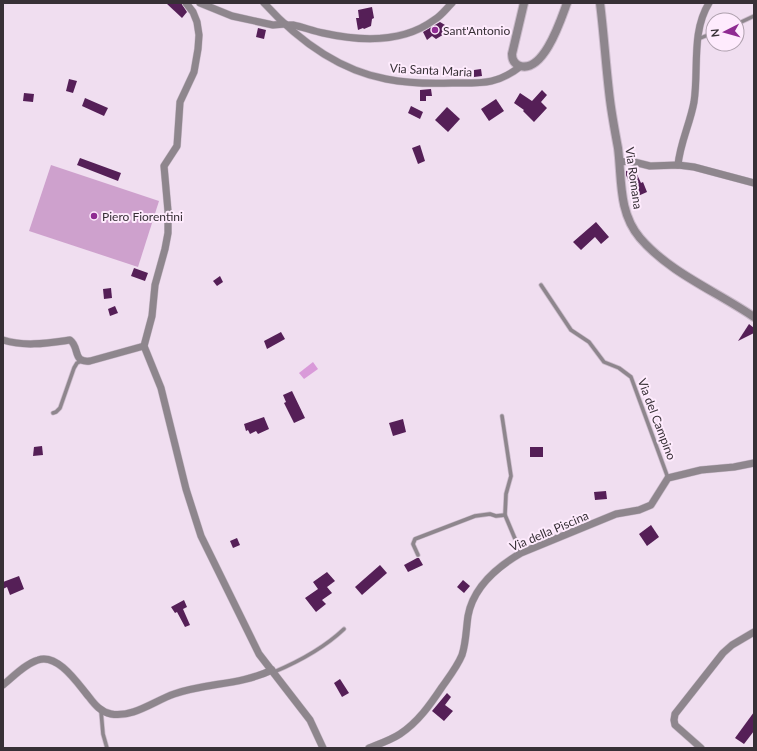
<svg xmlns="http://www.w3.org/2000/svg" width="757" height="751" font-family="Lato,sans-serif">
  <rect width="100%" height="100%" fill="#f0def0"/>
  <!-- green -->
  <path fill="#cea1cd" d="M51 165 159 201 138 267 29 231Z"/>
  <!-- water -->
  <path fill="#d99ad9" d="M313 362 318 369 304 379 299 373Z"/>
  <!-- building -->
  <g fill="#551f57">
    <path d="M166 3H181L187 12 182 18Z"/>
    <path d="M372 7 374 18 372 19 371 26 364 29 363 28 358 30 356 18H359L358 10Z"/>
    <path d="M440 22 445 25 444 29 446 33 436 39 432 36 427 40 423 32Z"/>
    <path d="M258 28 266 30 264 39 256 37Z"/>
    <path d="M481 69 482 76 474 77V70Z"/>
    <path d="M69 79 77 81 73 93 66 91Z"/>
    <path d="M431 89 432 96H426V101H420V90Z"/>
    <path d="M542 90 547 95 541 102 547 108 534 122 523 111 524 110 514 103 520 93 532 101Z"/>
    <path d="M24 93 34 94 33 102 23 101Z"/>
    <path d="M85 98 108 108 104 116 82 106Z"/>
    <path d="M496 99 504 111 489 121 481 109Z"/>
    <path d="M411 106 423 112 420 119 408 113Z"/>
    <path d="M447 107 460 119 448 132 435 120Z"/>
    <path d="M420 145 425 161 418 164 412 148Z"/>
    <path d="M80 158 121 173 118 181 77 165Z"/>
    <path d="M634 168 641 183 643 182 647 192 638 196 631 181 629 182 626 175V171Z"/>
    <path d="M596 222 609 237 601 244 595 237 581 250 573 242Z"/>
    <path d="M134 268 148 273 145 281 131 276Z"/>
    <path d="M220 276 223 282 217 286 213 281Z"/>
    <path d="M111 288 112 298 104 299 103 289Z"/>
    <path d="M115 306 118 313 110 316 108 309Z"/>
    <path d="M749 324 754 328V333L738 341Z"/>
    <path d="M281 332 285 339 267 349 264 341Z"/>
    <path d="M292 391 305 418 294 423 284 403 286 402 283 395Z"/>
    <path d="M264 417 269 429 258 434 256 431 250 434 248 430 246 431 244 424Z"/>
    <path d="M403 419 406 432 393 436 389 423Z"/>
    <path d="M42 446 43 455 33 456 34 447Z"/>
    <rect x="530" y="447" width="13" height="10"/>
    <path d="M606 491 607 499 595 500 594 492Z"/>
    <path d="M651 525 659 537 647 546 639 534Z"/>
    <path d="M237 538 240 545 233 548 230 541Z"/>
    <path d="M417 558H419L423 565 408 572 404 565Z"/>
    <path d="M380 565 387 573 362 595 355 587Z"/>
    <path d="M327 572 335 581 327 587 332 593 322 600 326 604 316 612 305 598 318 589 313 582Z"/>
    <path d="M19 576 24 589 10 595 7 587 3 589V582Z"/>
    <path d="M463 580 470 586 464 593 457 587Z"/>
    <path d="M184 600 187 607 183 609 190 625 185 627 177 612 175 613 171 607Z"/>
    <path d="M340 679 349 693 342 697 334 683Z"/>
    <path d="M447 693 451 697 445 705 453 711 444 721 432 711Z"/>
    <path d="M754 712V731L744 744 735 738Z"/>
  </g>
  <g fill="none" stroke-linecap="round" stroke-linejoin="round">
    <defs>
      <g id="service">
        <path d="M737 24 754 16"/>
        <path d="M698 39 713 33"/>
        <path d="M541 285 571 330 589 342 604 362 619 368 631 377 668 478"/>
        <path d="M53 413 56 412 60 408 74 368 77 363 82 361"/>
        <path d="M502 416 511 476 506 494 505 515 521 553"/>
        <path d="M418 555 413 544 415 539 475 516 490 514 496 516 505 515"/>
        <path d="M274 672C300 661 324 648 344 629"/>
        <path d="M101 711 103 734 107 748"/>
      </g>
      <g id="minor">
        <path d="M186 3 193 12 197 22 199 35 198 49 194 72 180 102 177 146 164 166 168 211V233L165 249 155 285 152 316 144 346 161 388 186 489 201 536 259 654 310 720 323 748"/>
        <path d="M200 3 232 16 273 25 285 24"/>
        <path d="M264 3C296 38 338 70 386 79 407 83 430 84 452 83 481 83 497 85 521 66"/>
        <path d="M287 25H293C303 27 313 31 323 33 359 41 403 43 434 20 441 16 446 9 452 3"/>
        <path d="M620 162 630 161 650 166 678 165 694 167 754 183"/>
        <path d="M678 165C680 143 690 124 694 102 699 70 691 32 709 3"/>
        <path d="M3 340C25 347 48 343 70 340 80 347 72 363 90 361L144 346"/>
        <path d="M3 685C13 677 25 664 38 660 58 653 78 684 89 697 95 705 101 712 111 714 133 718 154 701 174 694 205 683 241 685 272 670"/>
        <path d="M369 748C379 744 391 740 400 734 418 722 430 705 442 687 449 677 457 667 462 655 466 643 466 630 468 616 473 588 497 567 521 553L616 514 639 510 651 505 668 478 701 470 734 467 754 463"/>
        <path d="M701 748 675 725 674 720 675 714 723 653 732 645 754 632"/>
      </g>
      <g id="tertiary">
        <path d="M524 3 512 54C512 60 514 64 520 66 544 73 561 19 567 3"/>
        <path d="M600 3C604 35 606 68 610 100 612 116 615 132 618 148 622 179 618 212 640 238 670 273 716 291 754 317"/>
      </g>
    </defs>
    <!-- service casing -->
    <use href="#service" stroke="#cbbbcb" stroke-width="5"/>
    <!-- minor casing -->
    <use href="#minor" stroke="#cbbbcb" stroke-width="8"/>
    <!-- tertiary casing -->
    <use href="#tertiary" stroke="#cbbbcb" stroke-width="10"/>
    <!-- service -->
    <use href="#service" stroke="#8e868d" stroke-width="3.5"/>
    <!-- minor -->
    <use href="#minor" stroke="#8e868d" stroke-width="7"/>
    <!-- tertiary -->
    <use href="#tertiary" stroke="#8e868d" stroke-width="8"/>
  </g>
  <!-- markers -->
  <g fill="#8f2b92" stroke="#feebfd" stroke-width="1.5">
    <circle cx="435" cy="30" r="4"/>
    <circle cx="94" cy="216" r="4"/>
  </g>
  <g text-anchor="middle" dominant-baseline="central" stroke-width="4" stroke-linejoin="round" paint-order="stroke">
    <!-- poi labels -->
    <g font-size="12" fill="#373036" stroke="#feebfd" text-anchor="start">
      <text x="443" y="30">Sant'Antonio</text>
      <text x="102" y="216">Piero Fiorentini</text>
    </g>
    <!-- street labels -->
    <g font-size="12" fill="#373036" stroke="#feebfd">
      <text transform="translate(431 70) rotate(3)">Via Santa Maria</text>
      <text transform="translate(634 178) rotate(82)">Via Romana</text>
      <text transform="translate(657 419) rotate(69)">Via del Campino</text>
      <text transform="translate(549 531) rotate(-23)">Via della Piscina</text>
    </g>
  </g>
  <!-- border -->
  <rect width="757" height="751" fill="none" stroke="#373036" stroke-width="8"/>
  <!-- north arrow -->
  <g transform="translate(725 32) rotate(264)"><circle r="19" fill="#feebfd" stroke="#aea0ad"/>
  <path d="M0-3L7 15L0 10L-7 15Z" fill="#8f2b92"/>
  <text y="-6" font-size="11" font-weight="bold" text-anchor="middle" fill="#373036">N</text>
  </g>
</svg>
